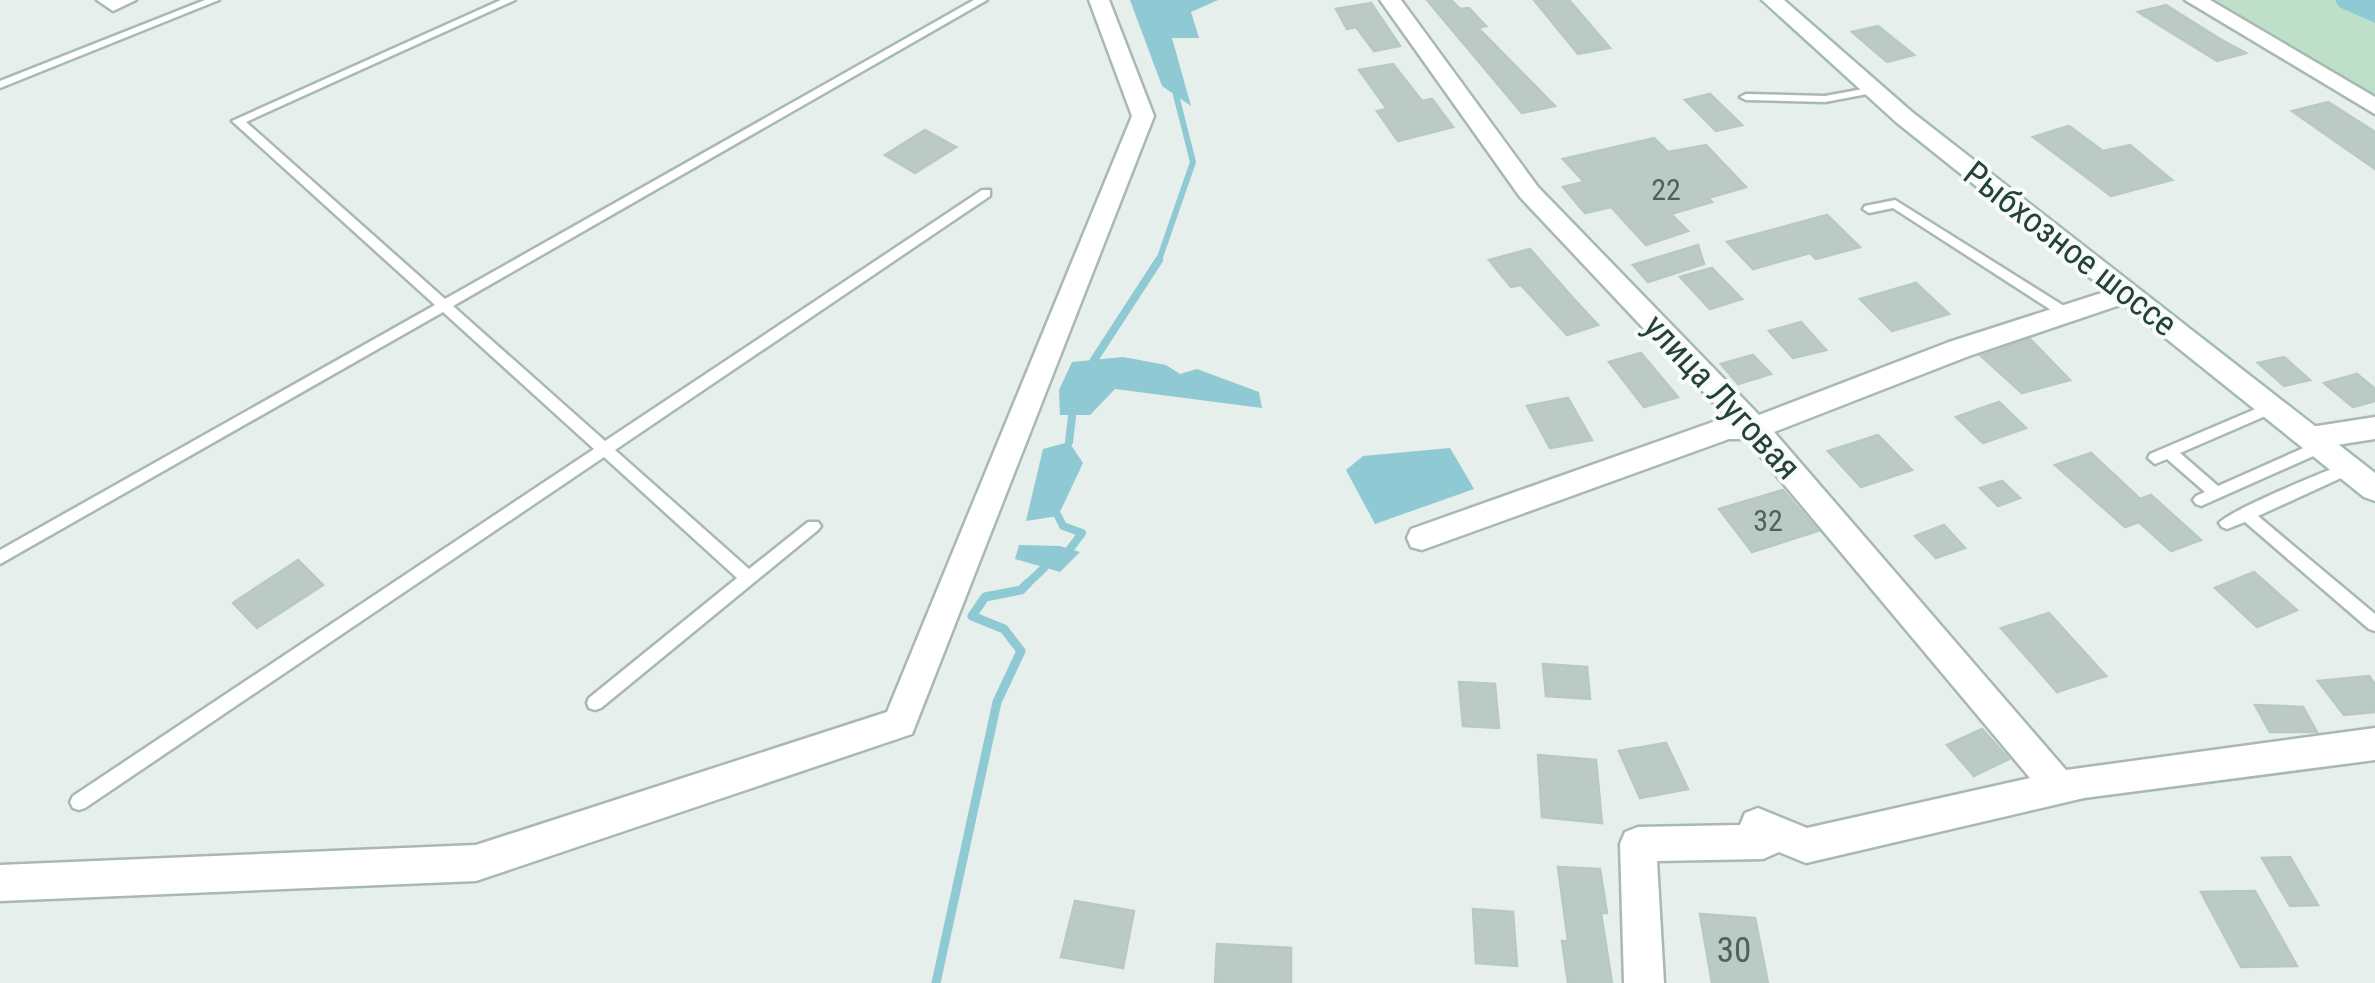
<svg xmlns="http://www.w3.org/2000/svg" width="2375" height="983" font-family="'Roboto Condensed',sans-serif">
  <rect width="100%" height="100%" fill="#e6efeb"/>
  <!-- green -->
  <path fill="#bfe0c8" d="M2206 0H2375V101Z"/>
  <!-- water -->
  <g fill="#8ec9d4">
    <path d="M1130 0H1218L1191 12 1199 38H1172L1191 106 1162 86Z"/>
    <path d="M1123 357 1166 365 1180 374 1197 369 1259 392 1262 408 1115 389 1090 415H1060L1059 390 1072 362Z"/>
    <path d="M1069 442 1083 463 1058 516 1026 521 1043 449Z"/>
    <path d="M1450 448 1474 489 1375 524 1346 470 1363 456Z"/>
    <path d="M1019 545 1060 546 1080 552 1060 572 1015 559Z"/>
  </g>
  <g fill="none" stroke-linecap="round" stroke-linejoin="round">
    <!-- stream-far2 -->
    <path stroke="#8ec9d4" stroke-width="6" d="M1158 263 1193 162 1176 95"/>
    <!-- stream-far1 -->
    <g stroke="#8ec9d4" stroke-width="8">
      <path d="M1094 360 1159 260"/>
      <path d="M1069 442 1072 417"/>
      <path d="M1058 516 1063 526 1082 533 1070 549"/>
      <path d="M1026 585 1044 568"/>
    </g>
    <!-- stream -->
    <path stroke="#8ec9d4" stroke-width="9" d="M936 983 997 702 1021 651 1004 629 972 616 985 597 1021 590 1028 583"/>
    <!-- river -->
    <path fill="#8ec9d4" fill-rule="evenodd" d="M2335 0H2375V23L2339 7Z"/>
  </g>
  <!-- building -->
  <g fill="#bbcac4" stroke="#b8c9c2" stroke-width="2.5">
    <path d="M1427 0H1451L1460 9 1469 8 1486 26 1478 28 1555 106 1522 113Z"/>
    <path d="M1534 0H1569L1610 48 1578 54Z"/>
    <path d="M1371 3 1400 46 1374 51 1356 27 1347 29 1336 9Z"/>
    <path d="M2166 5 2220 39 2246 53 2217 61 2138 12Z"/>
    <path d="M1878 26 1914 55 1887 62 1852 32Z"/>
    <path d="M1393 64 1422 101 1432 99 1453 127 1398 141 1377 111 1387 109 1359 70Z"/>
    <path d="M1710 94 1742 125 1716 131 1685 100Z"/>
    <path d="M2328 102 2375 132V169L2292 111Z"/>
    <path d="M2069 126 2103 151 2130 145 2172 180 2111 196 2033 137Z"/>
    <path d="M925 130 956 147 915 173 885 155Z"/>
    <path d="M1654 138 1668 152 1706 145 1746 187 1708 198 1712 202 1671 214 1688 231 1646 245 1611 207 1585 213 1563 187 1584 182 1563 159Z"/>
    <path d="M1827 215 1860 247 1816 259 1810 253 1753 269 1727 242Z"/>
    <path d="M1698 245 1704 264 1648 282 1633 265Z"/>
    <path d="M1530 249 1573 298 1598 325 1567 335 1521 285 1511 287 1489 260Z"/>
    <path d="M1712 268 1742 299 1710 309 1680 277Z"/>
    <path d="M1916 283 1949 314 1892 331 1860 299Z"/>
    <path d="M1801 322 1826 350 1793 358 1769 331Z"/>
    <path d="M2030 339 2070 380 2022 393 1981 356Z"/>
    <path d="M1641 353 1678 397 1644 407 1609 362Z"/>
    <path d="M1753 355 1771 374 1738 384 1721 364Z"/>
    <path d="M2284 357 2310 380 2284 386 2258 363Z"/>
    <path d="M2357 374 2375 389V401L2353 407 2324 383Z"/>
    <path d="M1568 398 1592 440 1550 448 1527 406Z"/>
    <path d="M1999 402 2026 428 1983 443 1956 417Z"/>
    <path d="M1878 435 1912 470 1861 487 1828 451Z"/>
    <path d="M2091 453 2140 499 2151 495 2201 540 2171 551 2139 522 2125 527 2055 465Z"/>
    <path d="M2002 481 2020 498 1998 506 1980 488Z"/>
    <path d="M1783 490 1818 531 1752 552 1719 509Z"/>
    <path d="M1944 525 1965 548 1936 558 1915 536Z"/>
    <path d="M298 560 323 585 257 628 233 603Z"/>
    <path d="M2254 572 2297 610 2257 627 2215 588Z"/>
    <path d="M2049 613 2106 676 2057 692 2001 628Z"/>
    <path d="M1543 664 1587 667 1590 699 1546 696Z"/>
    <path d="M2369 676 2375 684V712L2344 715 2318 681Z"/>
    <path d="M1459 682 1495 684 1499 728 1463 726Z"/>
    <path d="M2255 705 2303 707 2317 732H2270Z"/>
    <path d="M1982 729 2009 759 1974 776 1947 745Z"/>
    <path d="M1666 743 1688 789 1640 798 1619 751Z"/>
    <path d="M1538 755 1596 760 1602 823 1542 817Z"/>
    <path d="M2290 857 2318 905 2290 906 2262 858Z"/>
    <path d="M1558 867 1600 869 1607 913H1601L1612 983H1568L1562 941H1568Z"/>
    <path d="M2255 891 2297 966 2241 967 2201 892Z"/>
    <path d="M1075 901 1134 911 1123 968 1061 957Z"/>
    <path d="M1473 909 1513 912 1517 966 1476 963Z"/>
    <path d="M1700 914 1755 918 1768 983H1712Z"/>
    <path d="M1217 944 1291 948V983H1215Z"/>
  </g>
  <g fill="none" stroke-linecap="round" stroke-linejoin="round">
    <defs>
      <g id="service">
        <path d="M205 0H219L0 88V81Z"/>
        <path d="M501 0H515L246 122 445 299 974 0H987L453 306 605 441 982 190H990V196L615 450 749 569 808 522H818L821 526 818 530 601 708 595 710 589 708 587 703 589 698 737 578 604 457 85 808 79 810 73 808 70 802 73 796 594 449 443 312 0 564V550L435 305 232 121Z"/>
        <path d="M1874 87 1878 88V92L1825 102 1746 100 1740 97 1746 94 1825 96Z"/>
        <path d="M1895 200 2072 311 2074 314 2072 317H2062L1893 208 1869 213 1863 209 1865 206Z"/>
        <path d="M2272 402 2277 403 2279 407 2277 411 2180 453 2218 486 2317 442H2327L2329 446 2327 450 2201 506 2196 504 2193 500 2196 496 2205 492 2167 459 2155 464 2148 458 2150 454Z"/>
        <path d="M2349 462 2356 468 2354 472 2258 516 2375 614V631L2369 629 2245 522 2227 529 2222 527 2219 523C2232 509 2326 471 2349 462Z"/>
      </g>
      <g id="minor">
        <path d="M97 0H136L113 11Z"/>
        <path d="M1089 0H1109L1154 116 912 734 476 881 0 901V865L476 845 887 712 1132 116Z"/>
        <path d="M1380 0H1401L1538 187 1759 415 1949 342 2117 288H2135L2139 294 2135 300 1969 356 1774 432 2066 770 2375 728V760L2084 798 1806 863 1779 852 1763 859 1657 861 1664 983H1624L1620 844 1625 832 1638 827 1740 825 1745 813 1758 808 1807 828 2030 778 1746 439H1729L1422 550 1411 547 1407 538 1411 529 1727 417 1520 197Z"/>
        <path d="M2185 0H2210L2375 97V114Z"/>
        <path d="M2375 417V439L2311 449 2301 446 2297 438 2301 430 2311 427Z"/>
      </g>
      <path id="secondary" d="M1762 0H1784L1912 112 2375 473V501L2364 497 1896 122Z"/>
    </defs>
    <!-- service casing -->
    <use href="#service" stroke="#a8b8b2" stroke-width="5"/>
    <!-- minor casing -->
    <use href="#minor" stroke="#a8b8b2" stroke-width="5"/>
    <!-- secondary casing -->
    <use href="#secondary" stroke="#a4bbb3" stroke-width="5"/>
    <!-- service -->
    <use href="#service" fill="#fff" fill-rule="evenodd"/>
    <!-- minor -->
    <use href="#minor" fill="#fff" fill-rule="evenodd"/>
    <!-- secondary -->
    <use href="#secondary" fill="#fff" fill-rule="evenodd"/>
  </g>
  <g text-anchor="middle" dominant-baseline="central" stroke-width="8" stroke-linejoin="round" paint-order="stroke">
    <!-- number labels -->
    <g font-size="30" fill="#4a645c">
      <text x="1666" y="189">22</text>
      <text x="1768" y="520">32</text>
    </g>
    <!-- street labels -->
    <g font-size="35" fill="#24423a" stroke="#f7fbf9">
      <text transform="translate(2070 249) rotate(38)">Рыбхозное шоссе</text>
      <text transform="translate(1722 397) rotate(47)">улица Луговая</text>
    </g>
    <!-- near-number labels -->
    <g font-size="35" fill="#4a645c">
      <text x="1734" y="950">30</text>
    </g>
  </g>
</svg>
